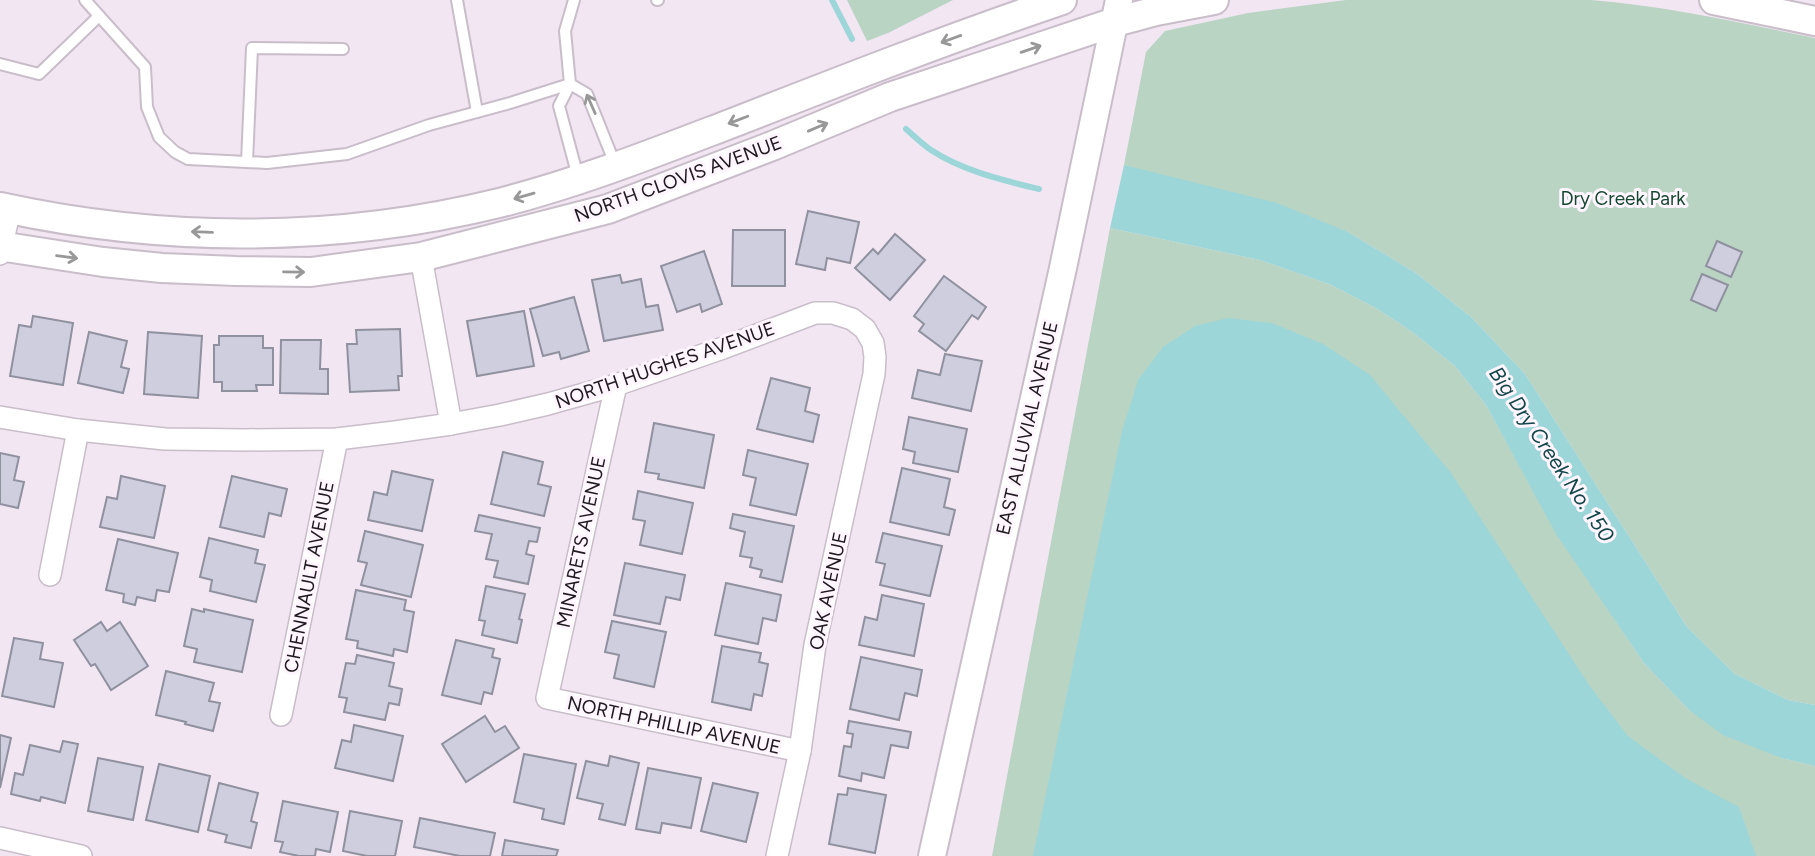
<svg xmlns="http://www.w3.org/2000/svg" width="1815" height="856" font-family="Figtree,sans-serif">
  <rect width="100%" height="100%" fill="#f2e6f3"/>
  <!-- green -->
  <g fill="#b9d4c3">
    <path d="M847 0H953L888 33 867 41Z"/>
    <path d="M1346 0H1591C1667 6 1741 23 1815 38V705L1788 700 1735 674 1687 627 1525 374 1471 317 1416 273 1348 232 1124 165 1146 52 1165 31 1248 13Z"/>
    <path d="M1110 228 1260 260 1329 284 1376 308 1411 331 1455 366 1486 405 1557 534 1644 663 1689 710 1781 758 1815 766V856H992Z"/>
  </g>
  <!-- water -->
  <g fill="#9cd6d8">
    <path d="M1124 165 1277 203 1348 232 1416 273 1471 317 1525 374 1687 627 1735 674 1788 700 1815 705V766L1781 758 1723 735 1689 710 1644 663 1556 534 1486 405 1455 366 1411 331 1376 308 1329 284 1260 260 1110 228Z"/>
    <path d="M1228 318 1272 323 1323 344 1370 375 1451 473 1589 685 1628 736 1685 778 1739 807 1756 856H1033L1122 431 1138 380 1163 347 1195 326Z"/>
  </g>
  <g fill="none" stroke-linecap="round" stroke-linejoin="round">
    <!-- stream -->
    <g stroke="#9cd6d8" stroke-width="6">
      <path d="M832 0 852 39"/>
      <path d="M906 129C914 136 922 144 931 150 963 171 1002 180 1039 189"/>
    </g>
  </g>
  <!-- building -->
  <g fill="#cecede" stroke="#90919f" stroke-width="2">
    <path d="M808 211 859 222 850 263 827 258 825 270 796 264Z"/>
    <path d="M733 230H785V286H732Z"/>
    <path d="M895 234 925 260 890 300 855 268 873 249 878 254Z"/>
    <path d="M1717 241 1742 252 1731 277 1706 266Z"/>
    <path d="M704 251 722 304 702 312 700 304 677 312 661 266Z"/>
    <path d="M1702 274 1728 285 1716 311 1691 300Z"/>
    <path d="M620 275 622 283 641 279 646 307 658 305 663 330 604 341 592 280Z"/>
    <path d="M944 276 986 307 978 319 972 315 946 351 919 331 924 324 914 316Z"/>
    <path d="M574 297 589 351 561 359 559 352 543 356 530 309Z"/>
    <path d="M524 311 534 366 477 376 467 321Z"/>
    <path d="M33 316 73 323 63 385 10 376 19 325 31 327Z"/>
    <path d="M400 329 402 376H398L399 390 350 392 347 344H357L356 330Z"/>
    <path d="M89 332 127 341 121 367 129 369 123 393 78 383Z"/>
    <path d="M148 332 202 336 198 398 144 394Z"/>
    <path d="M219 336H263V348H273V385H256L257 391H222V382H214V345H219Z"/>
    <path d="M281 340H321L320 369H328V394L280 393Z"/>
    <path d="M945 354 982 361 971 411 912 398 918 370 940 375Z"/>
    <path d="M771 378 810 388 805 411 819 415 813 442 757 429Z"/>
    <path d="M909 417 967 429 958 472 913 463 915 452 903 449Z"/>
    <path d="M654 423 714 435 704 488 658 479 659 474 645 472Z"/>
    <path d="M748 450 808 464 796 515 750 505 756 478 743 475Z"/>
    <path d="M503 452 543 462 538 484 551 487 544 516 491 504Z"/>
    <path d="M0 453 19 457 14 480 24 482 18 508 0 504Z"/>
    <path d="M902 468 950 479 944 507 955 510 949 535 890 522Z"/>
    <path d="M392 471 433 480 422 531 368 520 374 492 387 495Z"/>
    <path d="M121 476 165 486 154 538 100 527 107 497 117 499Z"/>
    <path d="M232 476 287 489 281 516 269 513 264 537 220 527Z"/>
    <path d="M638 491 693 503 682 554 640 545 645 521 633 519Z"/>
    <path d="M733 514 794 526 782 582 760 577 762 570 750 567 752 558 740 556 745 532 730 528Z"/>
    <path d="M479 515 540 528 537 542 529 541 526 554 534 556 528 584 494 577 498 561 486 559 492 534 475 531Z"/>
    <path d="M365 531 423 545 411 597 361 585 367 563 358 561Z"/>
    <path d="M883 533 942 546 930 596 880 585 885 564 876 562Z"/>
    <path d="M209 538 258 550 255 563 265 565 256 602 210 591 212 580 200 577Z"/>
    <path d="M118 539 178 553 169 592 157 590 155 601 137 597 135 605 123 602 124 594 106 590Z"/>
    <path d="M625 563 685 575 680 600 666 597 660 624 614 615Z"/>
    <path d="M726 583 781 595 776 621 763 618 758 644 715 635Z"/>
    <path d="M486 586 525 594 519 619 522 620 517 643 482 635 485 621 479 620Z"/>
    <path d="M356 590 406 600 404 610 414 612 407 652 394 649 393 656 357 648 358 641 346 639Z"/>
    <path d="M882 595 924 604 914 656 859 645 865 617 877 620Z"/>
    <path d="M192 609 204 612V609L253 620 242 672 194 662 197 649 184 646Z"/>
    <path d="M612 621 666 632 654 687 614 678 619 655 605 652Z"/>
    <path d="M101 622 107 631 120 622 148 666 111 690 95 664 91 666 74 640Z"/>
    <path d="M14 638 43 643 40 659 63 663 54 707 2 696Z"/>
    <path d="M456 640 494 649 492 657 500 659 492 694 484 692 481 704 442 695Z"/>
    <path d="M722 646 761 653 759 662 768 664 762 696 754 694 751 710 712 702Z"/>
    <path d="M357 655 394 663 389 686 402 689 399 705 389 703 385 720 344 712 347 698 339 697 346 663 355 664Z"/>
    <path d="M861 657 922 670 917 696 905 693 899 720 850 709Z"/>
    <path d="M166 671 214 683 209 701 220 703 213 731 185 724 186 722 156 715Z"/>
    <path d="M485 716 495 732 505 726 519 748 466 782 442 744Z"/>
    <path d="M849 721 911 732 908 748 891 745 884 778 862 773 861 781 839 776 844 746 851 747 853 734 847 733Z"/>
    <path d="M354 725 403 736 393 781 335 768 342 740 351 742Z"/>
    <path d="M0 735 11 738 0 788Z"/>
    <path d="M63 741 78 744 65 803 41 797 40 801 11 794 15 773 23 775 30 745 60 752Z"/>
    <path d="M524 754 576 764 564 824 542 819 544 809 514 802Z"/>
    <path d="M610 756 639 763 625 825 599 819 603 804 577 798 586 761 608 766Z"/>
    <path d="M98 758 143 767 133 820 88 811Z"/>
    <path d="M159 764 210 776 198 832 146 820Z"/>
    <path d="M648 768 701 778 691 828 662 823 660 833 636 829Z"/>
    <path d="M219 783 258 793 251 821 257 823 251 848 225 842 227 835 208 830Z"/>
    <path d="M713 783 758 793 746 842 701 831Z"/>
    <path d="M848 788 886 795 875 853 829 844 838 794 847 795Z"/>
    <path d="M283 801 338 812 330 852 316 849 315 856H299L280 852 283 842 275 841Z"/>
    <path d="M350 811 402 821 395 856H367L343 851Z"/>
    <path d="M420 818 495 833 490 856H460L414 847Z"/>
    <path d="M505 840 558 850 556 856H502Z"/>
  </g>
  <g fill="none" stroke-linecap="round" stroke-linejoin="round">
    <defs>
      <g id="service">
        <path d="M85 0 145 67 147 107 159 137 175 152 188 159 267 163 347 154 429 125 510 103 570 84 565 31 574 0"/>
        <path d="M457 0 477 112"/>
        <path d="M657 0H658"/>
        <path d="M0 64 39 74 99 16"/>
        <path d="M247 162 252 48 343 49"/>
        <path d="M578 177 559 106 570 84 587 94 615 164"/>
      </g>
      <g id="minor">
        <path d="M0 254 10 209"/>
        <path d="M421 257 451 424"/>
        <path d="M616 385 547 698 800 751"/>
        <path d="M0 417 78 430 165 439 244 440 337 439 395 432 451 424 500 415 548 404 616 385 723 348 815 313H833L852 319 865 329 873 343 875 357 874 374 815 645 800 751 777 856"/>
        <path d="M50 575 78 430"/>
        <path d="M281 715 337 439"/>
        <path d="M0 838 81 856"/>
      </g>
      <path id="tertiary" d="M932 856 1063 268 1119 0"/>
      <g id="secondary">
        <path d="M1714 0 1815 21"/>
        <path d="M0 207C164 243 336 243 499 203 578 183 654 153 730 124 840 81 950 38 1062 0"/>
        <path d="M0 246 103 262 162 268 236 271 311 272 421 257 608 209 772 146 890 97 1115 22 1156 11 1214 0"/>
      </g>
    </defs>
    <!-- service casing -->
    <use href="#service" stroke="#c9bdca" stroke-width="14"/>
    <!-- minor casing -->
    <use href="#minor" stroke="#c9bdca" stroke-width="24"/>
    <!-- tertiary casing -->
    <use href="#tertiary" stroke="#c9bdca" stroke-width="30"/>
    <!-- secondary casing -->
    <use href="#secondary" stroke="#c9bdca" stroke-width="32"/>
    <!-- service -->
    <use href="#service" stroke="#fff" stroke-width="10"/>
    <!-- minor -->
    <use href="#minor" stroke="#fff" stroke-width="21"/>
    <!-- tertiary -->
    <use href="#tertiary" stroke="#fff" stroke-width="26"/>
    <!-- secondary -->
    <use href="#secondary" stroke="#fff" stroke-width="28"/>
  </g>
  <!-- one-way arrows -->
  <defs><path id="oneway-shaft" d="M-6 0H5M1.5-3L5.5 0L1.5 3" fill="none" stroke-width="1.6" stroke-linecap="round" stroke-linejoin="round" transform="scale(1.75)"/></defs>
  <g stroke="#999899">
    <use href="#oneway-shaft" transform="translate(951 39) rotate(160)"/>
    <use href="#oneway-shaft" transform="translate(1031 49) rotate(-19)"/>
    <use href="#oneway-shaft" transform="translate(591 104) rotate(-114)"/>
    <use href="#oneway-shaft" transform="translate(738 120) rotate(159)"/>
    <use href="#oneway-shaft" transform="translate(818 127) rotate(-23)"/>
    <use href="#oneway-shaft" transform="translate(524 196) rotate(164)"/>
    <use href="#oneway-shaft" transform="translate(202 232) rotate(-178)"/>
    <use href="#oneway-shaft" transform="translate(67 257) rotate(7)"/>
    <use href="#oneway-shaft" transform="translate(294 272) rotate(1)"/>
  </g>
  <g text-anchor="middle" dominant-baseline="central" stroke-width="6" stroke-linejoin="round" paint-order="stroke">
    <!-- street labels -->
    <g font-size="19" fill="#1d191d" stroke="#fef5ff">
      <text transform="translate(678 179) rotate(-20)">NORTH CLOVIS AVENUE</text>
      <text transform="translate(665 365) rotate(-19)">NORTH HUGHES AVENUE</text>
      <text transform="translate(1027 428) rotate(-77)">EAST ALLUVIAL AVENUE</text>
      <text transform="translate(581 542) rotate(-78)">MINARETS AVENUE</text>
      <text transform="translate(309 577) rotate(-79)">CHENNAULT AVENUE</text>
      <text transform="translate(828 591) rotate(-78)">OAK AVENUE</text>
      <text transform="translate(674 725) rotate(12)">NORTH PHILLIP AVENUE</text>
    </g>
    <!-- park labels -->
    <g font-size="19" fill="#15492f" stroke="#fef5ff">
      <text x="1623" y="198">Dry Creek Park</text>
    </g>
    <!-- water labels -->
    <g font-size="21" font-style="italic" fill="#13474a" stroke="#fef5ff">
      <text transform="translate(1552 454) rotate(56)">Big Dry Creek No. 150</text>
    </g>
  </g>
</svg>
